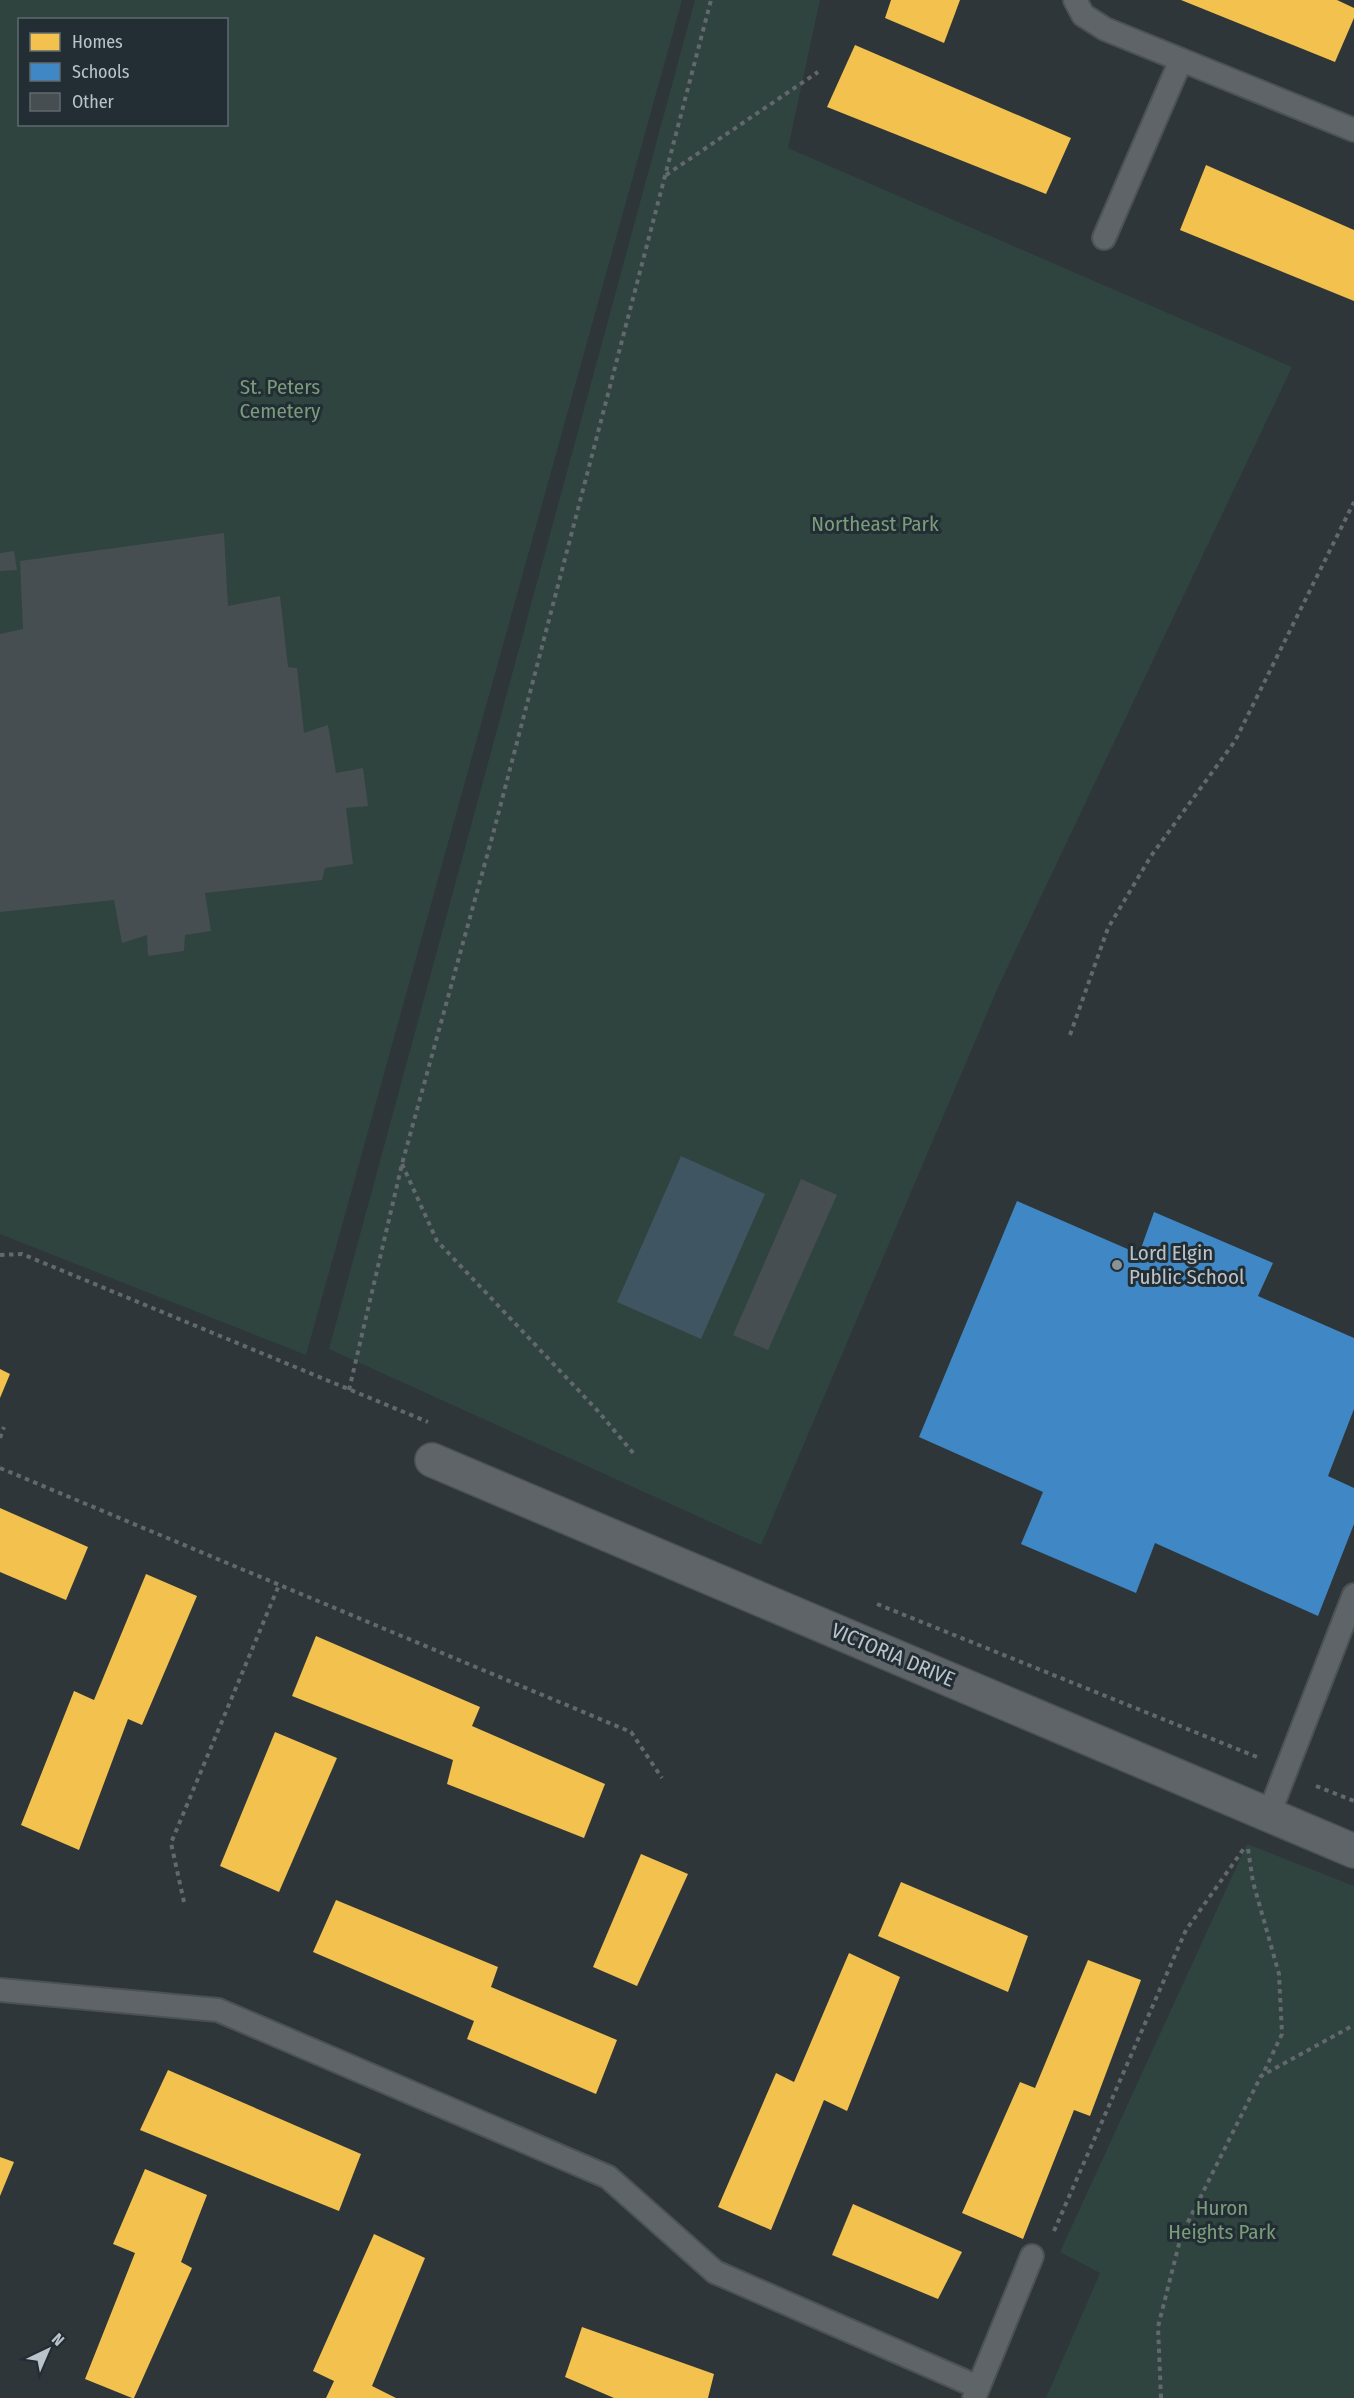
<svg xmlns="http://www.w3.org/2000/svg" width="1354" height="2398" font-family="'Fira Sans Condensed',sans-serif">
  <rect width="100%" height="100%" fill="#2e363a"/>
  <!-- green -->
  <g fill="#2f433f" fill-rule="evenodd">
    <path d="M0 0H682L306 1355 0 1234ZM20 20H226V124H20Z"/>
    <path d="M695 0H820L788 148 1292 367 999 985 761 1545 329 1349Z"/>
    <path d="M1247 1844 1354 1886V2398H1046L1100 2273 1060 2252Z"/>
  </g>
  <!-- water -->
  <path fill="#3f5662" d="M681 1156 765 1194 701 1339 617 1302Z"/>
  <!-- homes -->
  <g fill="#f2c14e">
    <path d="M891 0H960L944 43 885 18Z"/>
    <path d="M1181 0H1337L1354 8V18L1335 62Z"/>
    <path d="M855 45 1071 138 1046 194 827 107Z"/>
    <path d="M1206 165 1354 230V301L1180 230Z"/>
    <path d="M0 1369 10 1374 0 1398Z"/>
    <path d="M0 1508 88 1547 66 1600 0 1572Z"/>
    <path d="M146 1574 197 1596 142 1725 128 1719 79 1850 21 1825 74 1691 94 1700Z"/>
    <path d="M316 1636 480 1707 472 1726 605 1784 584 1838 447 1784 453 1760 292 1696Z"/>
    <path d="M275 1732 337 1758 279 1892 220 1866Z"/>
    <path d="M641 1854 688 1874 637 1986 593 1967Z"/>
    <path d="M901 1882 1028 1936 1008 1992 878 1936Z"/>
    <path d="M336 1900 498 1967 491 1987 617 2040 596 2094 467 2039 474 2021 313 1952Z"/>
    <path d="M849 1953 900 1977 847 2111 824 2100 771 2230 718 2207 776 2073 794 2082Z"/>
    <path d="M1088 1960 1141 1980 1090 2116 1074 2110 1023 2239 962 2213 1020 2082 1035 2088Z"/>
    <path d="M168 2070 361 2154 339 2211 140 2130Z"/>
    <path d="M0 2157 14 2162 0 2196Z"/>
    <path d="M145 2169 207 2195 181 2262 192 2268 134 2398H132L85 2379 135 2253 113 2244Z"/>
    <path d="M853 2204 962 2252 938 2299 832 2255Z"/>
    <path d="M374 2234 425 2258 372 2386 396 2398H326L334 2381 313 2371Z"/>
    <path d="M582 2327 714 2374 708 2398H614L565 2377Z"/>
  </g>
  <!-- schools -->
  <path fill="#3f88c5" d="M1017 1201 1139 1254 1154 1212 1273 1263 1258 1296 1354 1338V1409L1328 1476 1354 1488V1524L1318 1616 1155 1543 1136 1593 1021 1544 1043 1492 919 1437Z"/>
  <!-- building -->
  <g fill="#474e51">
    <path d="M224 533 228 606 280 596 288 667 297 668 304 733 328 725 336 773 363 768 368 806 346 808 353 864 325 868 322 880 205 893 211 931 185 935 184 951 148 956 147 935 122 943 114 900 0 912V634L23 629 20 561Z"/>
    <path d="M14 551 17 570 0 571V553Z"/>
    <path d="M801 1179 837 1195 768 1350 733 1335Z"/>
  </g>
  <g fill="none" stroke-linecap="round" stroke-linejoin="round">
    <defs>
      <g id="lane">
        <path d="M1075 0 1083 15 1105 29 1354 130"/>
        <path d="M1104 238 1181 60"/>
        <path d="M1269 1814 1354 1595"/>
        <path d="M0 1990 218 2010 608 2177 715 2272 978 2387"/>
        <path d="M974 2398 1032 2256"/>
      </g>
      <path id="street" d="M432 1460 1354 1851"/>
    </defs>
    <!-- lane casing -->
    <use href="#lane" stroke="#4c5154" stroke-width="26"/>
    <!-- street casing -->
    <use href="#street" stroke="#4c5154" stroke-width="36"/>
    <!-- path -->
    <g stroke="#62686b" stroke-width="4" stroke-dasharray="4.5 4.5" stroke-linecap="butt">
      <path d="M666 175 818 72"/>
      <path d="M1070 1035 1108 928 1151 856 1235 741 1354 502"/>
      <path d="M402 1164 437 1241 597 1410 634 1454"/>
      <path d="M0 1255 22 1254 428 1422"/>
      <path d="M349 1390 402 1164 493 834 711 0"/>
      <path d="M0 1438 4 1427"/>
      <path d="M0 1468 631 1732 662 1778"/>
      <path d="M877 1604 1257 1757"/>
      <path d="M1316 1786 1354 1801"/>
      <path d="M1248 1849 1253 1882 1279 1974 1282 2034 1262 2076"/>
      <path d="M184 1902 171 1843 279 1585"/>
      <path d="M1054 2231 1186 1930 1245 1847"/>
      <path d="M1161 2398 1158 2327 1181 2236 1261 2076 1354 2025"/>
    </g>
    <!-- lane -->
    <use href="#lane" stroke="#5e6468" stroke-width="22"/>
    <!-- street -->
    <use href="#street" stroke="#5e6468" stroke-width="33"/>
  </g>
  <!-- markers -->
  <circle fill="#899297" stroke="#222e34" stroke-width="2" cx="1117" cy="1265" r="6"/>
  <g text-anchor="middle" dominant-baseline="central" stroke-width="6" stroke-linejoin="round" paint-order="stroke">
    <!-- park labels -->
    <g font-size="21" fill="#7b9c7b" stroke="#222e34">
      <text x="280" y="387">St. Peters<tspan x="280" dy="24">Cemetery</tspan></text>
      <text x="875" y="524">Northeast Park</text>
      <text x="1222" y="2208">Huron<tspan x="1222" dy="24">Heights Park</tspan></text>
    </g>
    <!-- poi labels -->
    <g font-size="21" fill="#bac3c9" stroke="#222e34" text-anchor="start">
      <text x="1129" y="1253">Lord Elgin<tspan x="1129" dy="24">Public School</tspan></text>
    </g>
    <!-- street labels -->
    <g font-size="21" fill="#bac3c9" stroke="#222e34">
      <text transform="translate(893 1655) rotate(23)">VICTORIA DRIVE</text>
    </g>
  </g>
  <!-- legend -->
  <rect x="18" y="18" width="210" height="108" fill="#222e34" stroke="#5f6a70" stroke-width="1.5"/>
  <rect x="30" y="33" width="30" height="18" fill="#f2c14e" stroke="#5f6a70" stroke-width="1.5"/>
  <text x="72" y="48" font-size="18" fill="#bac3c9">Homes</text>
  <rect x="30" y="63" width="30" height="18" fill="#3f88c5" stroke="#5f6a70" stroke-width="1.5"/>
  <text x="72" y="78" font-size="18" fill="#bac3c9">Schools</text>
  <rect x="30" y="93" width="30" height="18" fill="#474e51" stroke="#5f6a70" stroke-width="1.5"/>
  <text x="72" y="108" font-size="18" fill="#bac3c9">Other</text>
  <!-- north arrow -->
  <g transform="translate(48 2350) rotate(44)" stroke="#222e34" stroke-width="4.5" paint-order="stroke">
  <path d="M0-4.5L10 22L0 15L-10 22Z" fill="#bac3c9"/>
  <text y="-9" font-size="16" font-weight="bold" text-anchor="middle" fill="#bac3c9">N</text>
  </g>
</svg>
